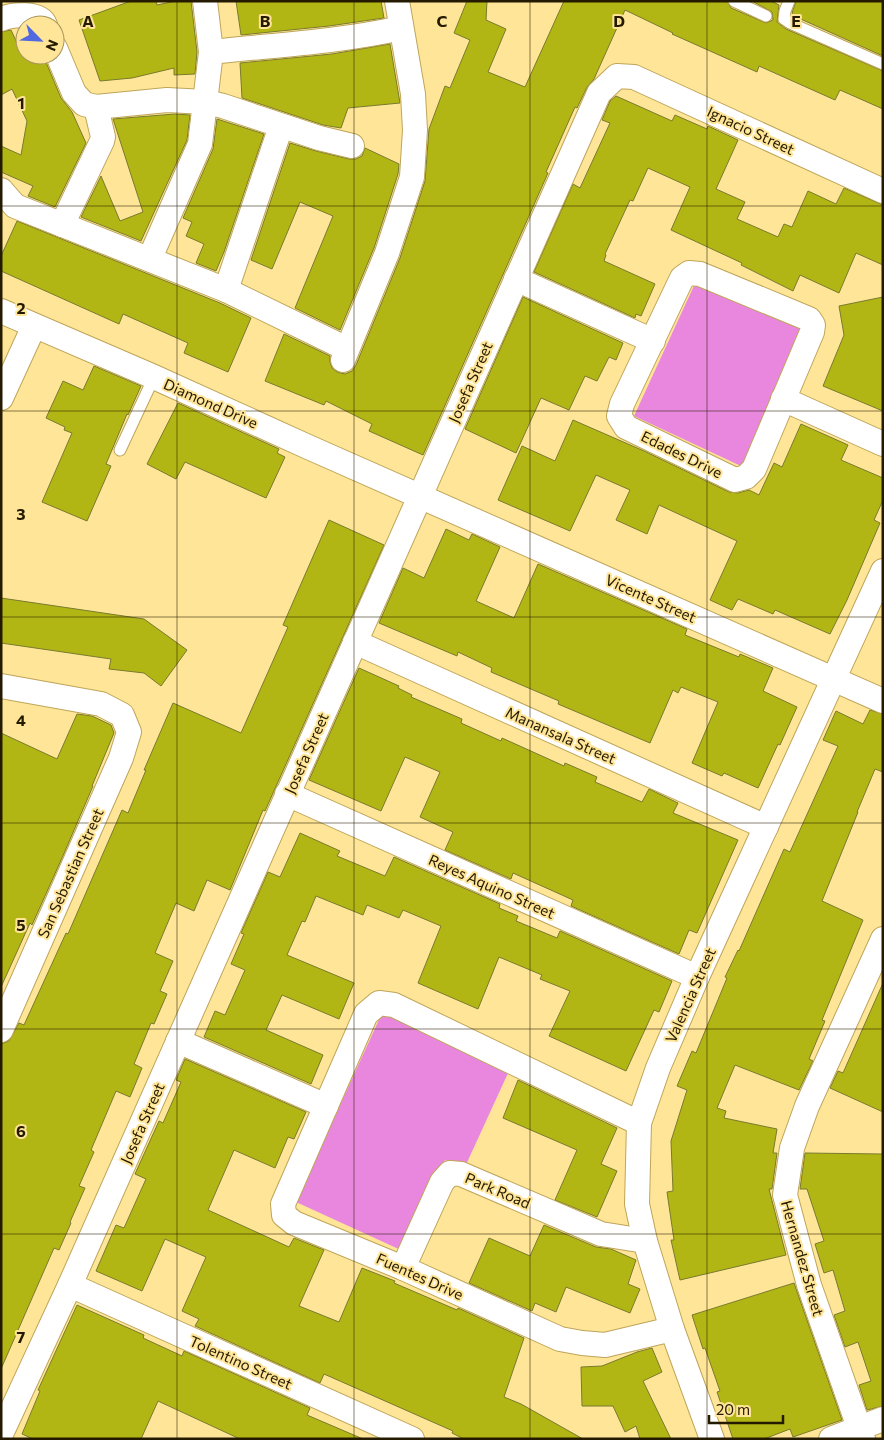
<svg xmlns="http://www.w3.org/2000/svg" width="884" height="1440" font-family="Commissioner,sans-serif">
  <rect width="100%" height="100%" fill="#ffe598"/>
  <!-- forest -->
  <g fill="#e987de">
    <path d="M698 277 807 328 743 467 634 416Z"/>
    <path d="M382 1013 509 1071 464 1169 445 1160 403 1251 296 1202Z"/>
  </g>
  <!-- building -->
  <g fill="#b2b614" stroke="#787b2d">
    <path d="M131 1H156L157 5 176 1H191L197 52 195 74 174 75V68L132 78 100 81 79 20Z"/>
    <path d="M236 1H381L384 18 329 26 241 35Z"/>
    <path d="M467 1H487L486 20 506 29 488 72 525 87 564 1H727L731 8 766 23 773 20 772 12 752 1H771L779 5 777 22 786 29 883 71V109L840 90 835 100 759 66 757 72 672 34 673 33 625 10 594 79 587 87 577 108 575 107 546 172 548 173 423 455 369 431 372 424 326 401 324 405 265 381 284 334 330 356V362L332 368 337 372 345 374 352 371 356 365 400 258 425 181 429 129 445 86 450 88 470 40 454 33Z"/>
    <path d="M796 1H883V56L794 16 792 13Z"/>
    <path d="M11 30 17 43 25 40V55H43L61 98 72 112 86 143 55 207 28 196 33 186 1 172V146L21 155 27 121 12 89 1 95V32Z"/>
    <path d="M390 44 400 103 348 108 341 128 323 125 242 98 240 63 332 54Z"/>
    <path d="M616 96 672 121 675 115 707 129 708 126 738 140 716 189 745 202 737 219 778 237 784 224 792 227 808 191 836 204 844 188 883 205V265L856 253 839 293 800 275 793 291 741 265 742 263 671 230 690 187 648 168 633 201 630 200 605 254 606 255 604 261 655 284 641 316 636 314 635 318 534 272 573 184 580 188 610 123 602 120 610 101Z"/>
    <path d="M175 114 190 115 187 140 141 241 81 217 101 176 120 221 143 212 113 119Z"/>
    <path d="M217 119 264 134 224 252 216 271 196 263 204 244 186 236 192 222 183 218 213 149Z"/>
    <path d="M290 143 316 151 349 159H356L362 156 365 148 399 164 398 174 374 248 340 330 295 308 333 216 300 202 272 269 251 260Z"/>
    <path d="M17 221 220 303 251 318 228 372 184 353 188 343 123 314 119 324 1 271V256Z"/>
    <path d="M523 297 623 343 616 360 609 357 597 381 585 376 569 410 541 398 516 453 465 429Z"/>
    <path d="M883 297V411L823 386 844 335 839 306Z"/>
    <path d="M94 366 141 386 128 415 127 414 106 464 111 466 87 521 42 502 72 433 64 430 65 427 46 418 63 381 83 390Z"/>
    <path d="M178 403 279 449 277 453 285 457 266 498 185 462 176 479 147 464Z"/>
    <path d="M573 420 644 451 729 492 738 493 749 490 759 495 774 463 782 467 801 424 848 445 841 460 883 478V500L874 520 880 523 847 600 830 634 775 610 773 614 738 599 732 610 710 600 737 541 659 505 647 534 616 520 630 490 596 475 570 531 498 500 522 446 555 461Z"/>
    <path d="M329 520 384 545 265 811 263 810 230 890 207 880 194 911 176 903 155 953 173 961 160 991 167 994 154 1024 151 1023 134 1064 142 1068 130 1097 116 1091 91 1150 94 1152 79 1186 85 1188 70 1222 71 1223 59 1250 54 1248 1 1369V1044L9 1041 19 1023 24 1025 66 933 68 934 122 810 128 813 146 770H144L173 703 241 733 288 627 283 625Z"/>
    <path d="M446 529 469 540 472 534 500 547 476 601 514 618 538 564 687 629 685 635 739 657 740 654 773 668 763 691 797 707 780 745 778 744 758 788 724 773 722 776 692 763 718 702 681 687 678 693 673 690 650 743 558 704 559 701 491 672 492 668 458 652 457 656 379 623 403 568 424 578Z"/>
    <path d="M1 598 144 619 187 650 161 686 144 673 109 669 111 659 1 643Z"/>
    <path d="M359 668 399 686 398 688 412 695 411 697 462 719 461 723 501 741 502 738 564 766 565 763 597 777 595 782 642 802 649 789 678 803 673 813 738 840 697 933 689 930 679 954 571 906 573 900 513 873 511 879 445 850 453 832 420 817 440 772 405 757 381 811 309 780Z"/>
    <path d="M870 710 883 714V772L875 769 857 812H858L822 901 863 920 822 1020 825 1021 809 1059 813 1061 799 1090 735 1065 717 1108 726 1111 724 1118 777 1129 773 1153H777L772 1189H769L786 1255 680 1280 671 1240H674L667 1192 673 1191 671 1141 687 1090 677 1086 692 1051 696 1053 727 978 725 977 738 950 739 951 784 849 790 852 838 746 823 740 836 711 863 724Z"/>
    <path d="M77 714 92 716 111 725 114 733 92 786H93L62 858 32 925 30 923 1 987V733L57 759Z"/>
    <path d="M300 833 340 851 337 856 385 876 394 857 500 904 499 908 518 916 516 921 557 938 560 931 672 981 659 1012 654 1010 626 1071 549 1036 570 991 540 979 542 975 499 957 478 1009 418 983 441 926 403 910 399 918 367 905 363 915 316 896 305 922 302 921 287 955 354 983 339 1019 282 995 266 1030 323 1055 311 1084 204 1037 215 1011 225 1015 245 970 231 964 244 934 241 933 268 872 280 877Z"/>
    <path d="M883 983V1112L830 1088 838 1071 843 1073Z"/>
    <path d="M185 1059 306 1112 294 1139 288 1137 275 1168 234 1150 208 1210 289 1247 294 1238 324 1250 299 1306 339 1322 362 1268 395 1281 394 1283 457 1310 458 1308 524 1338 504 1397 521 1404 583 1439H464L452 1433 453 1431 324 1374 320 1383 195 1326 199 1319 182 1311 206 1257 165 1239 142 1291 96 1271 116 1225 124 1228 146 1179 135 1174 159 1121 163 1123 181 1082 176 1080Z"/>
    <path d="M518 1080 617 1128 601 1164 617 1171 597 1217 555 1200 577 1150 503 1118Z"/>
    <path d="M805 1153 883 1154V1406L867 1410 859 1385 871 1381 858 1342 845 1347 834 1315 845 1311 833 1270 824 1273 815 1244 824 1241 807 1189H800Z"/>
    <path d="M544 1225 596 1247 611 1249 636 1260 628 1284 640 1289 630 1313 566 1287 556 1312 535 1303 532 1311 469 1283 489 1238 530 1256Z"/>
    <path d="M794 1283 842 1420 793 1437 790 1429 764 1439H733L717 1392 720 1391 705 1348 703 1349 692 1315Z"/>
    <path d="M77 1305 144 1335 143 1338 182 1356 184 1351 310 1408 307 1415 363 1439H240L158 1401 141 1439H33L22 1434 40 1391 38 1390Z"/>
    <path d="M652 1348 662 1372 643 1381 671 1439H640L636 1426 625 1432 613 1406H582L581 1367 602 1366 637 1352Z"/>
  </g>
  <g fill="none" stroke-linecap="round" stroke-linejoin="round">
    <defs>
      <g id="service">
        <path d="M734 1 766 16"/>
        <path d="M789 1 785 11 784 19 790 23 883 64"/>
        <path d="M120 450 154 377"/>
      </g>
      <g id="minor">
        <path d="M1 19C12 14 40 12 45 25"/>
        <path d="M55 48 74 93 84 104 96 107 167 100 206 102 223 106 319 138 352 146"/>
        <path d="M211 52C275 45 339 42 401 28"/>
        <path d="M1 190 15 206 226 290 347 349"/>
        <path d="M62 225 102 141 103 137 96 107"/>
        <path d="M150 258 200 144 211 52 205 1"/>
        <path d="M689 273 700 274 809 319 813 325 812 332 754 469 746 477 735 480 626 427 619 416 622 404 682 278Z"/>
        <path d="M516 279 653 341"/>
        <path d="M226 290 281 126"/>
        <path d="M1 311 154 377 306 446 883 701"/>
        <path d="M343 360 387 253 412 177 415 130 413 94 397 1"/>
        <path d="M1 398 34 326"/>
        <path d="M783 399 883 444"/>
        <path d="M355 642 766 827"/>
        <path d="M1 686 101 704 122 715 129 732 121 758 1 1030"/>
        <path d="M287 794 697 977"/>
        <path d="M178 1041 326 1106"/>
        <path d="M639 1123 394 1005 379 1003 366 1014 283 1204 284 1215 294 1223 403 1268 560 1339 582 1343 605 1345 672 1329"/>
        <path d="M403 1268 442 1182 450 1173 461 1174 601 1234 645 1241"/>
        <path d="M70 1285 412 1439"/>
        <path d="M1 1434 70 1285 599 93 617 76 634 77 883 191"/>
        <path d="M712 1439 672 1329 645 1241 637 1204 639 1123 658 1068 697 977 883 571"/>
        <path d="M831 1439 883 1419"/>
        <path d="M863 1439 809 1285 785 1195 792 1148 807 1106 883 939"/>
      </g>
    </defs>
    <!-- service casing -->
    <use href="#service" stroke="#bea559" stroke-width="13"/>
    <!-- minor casing -->
    <use href="#minor" stroke="#bea559" stroke-width="26"/>
    <!-- service -->
    <use href="#service" stroke="#fff" stroke-width="11"/>
    <!-- minor -->
    <use href="#minor" stroke="#fff" stroke-width="24"/>
  </g>
  <!-- grid -->
  <path fill="none" stroke="#241a00" stroke-width="1" stroke-opacity="0.55" d="M177 1V1439M354 1V1439M530 1V1439M707 1V1439M1 206H883M1 411H883M1 617H883M1 823H883M1 1029H883M1 1234H883"/>
  <g text-anchor="middle" dominant-baseline="central" stroke-width="4" stroke-linejoin="round" paint-order="stroke">
    <!-- street labels -->
    <g font-size="15" fill="#241a00" stroke="#ffe598">
      <text transform="translate(751 130) rotate(25)">Ignacio Street</text>
      <text transform="translate(470 382) rotate(-66)">Josefa Street</text>
      <text transform="translate(211 403) rotate(24)">Diamond Drive</text>
      <text transform="translate(682 454) rotate(26)">Edades Drive</text>
      <text transform="translate(651 598) rotate(24)">Vicente Street</text>
      <text transform="translate(561 735) rotate(24)">Manansala Street</text>
      <text transform="translate(306 753) rotate(-66)">Josefa Street</text>
      <text transform="translate(70 873) rotate(-66)">San Sebastian Street</text>
      <text transform="translate(492 886) rotate(24)">Reyes Aquino Street</text>
      <text transform="translate(690 995) rotate(-66)">Valencia Street</text>
      <text transform="translate(142 1123) rotate(-66)">Josefa Street</text>
      <text transform="translate(498 1190) rotate(23)">Park Road</text>
      <text transform="translate(803 1258) rotate(74)">Hernandez Street</text>
      <text transform="translate(420 1276) rotate(24)">Fuentes Drive</text>
      <text transform="translate(241 1362) rotate(24)">Tolentino Street</text>
    </g>
  </g>
  <g font-size="16" text-anchor="middle" font-weight="bold" fill="#241a00" stroke="#ffe598" stroke-width="4" stroke-linejoin="round" paint-order="stroke">
    <text x="88" y="27">A</text>
    <text x="265" y="27">B</text>
    <text x="442" y="27">C</text>
    <text x="619" y="27">D</text>
    <text x="796" y="27">E</text>
    <text x="21" y="109">1</text>
    <text x="21" y="314">2</text>
    <text x="21" y="520">3</text>
    <text x="21" y="726">4</text>
    <text x="21" y="931">5</text>
    <text x="21" y="1137">6</text>
    <text x="21" y="1343">7</text>
  </g>
  <!-- border -->
  <rect width="884" height="1440" fill="none" stroke="#241a00" stroke-width="5"/>
  <!-- north arrow -->
  <g transform="translate(40 40) rotate(114)"><circle r="24" fill="#ffe598" stroke="#a7945b"/>
  <path d="M0-4L9 19L0 12L-9 19Z" fill="#5369df"/>
  <text y="-8" font-size="14" font-weight="bold" text-anchor="middle" fill="#241a00">N</text>
  </g>
  <!-- scale -->
  <path d="M709 1415v8h74v-8" fill="none" stroke="#241a00" stroke-width="2.5"/>
  <text x="716" y="1415" font-size="15" fill="#241a00" stroke="#ffe598" stroke-width="4" paint-order="stroke">20 m</text>
</svg>
